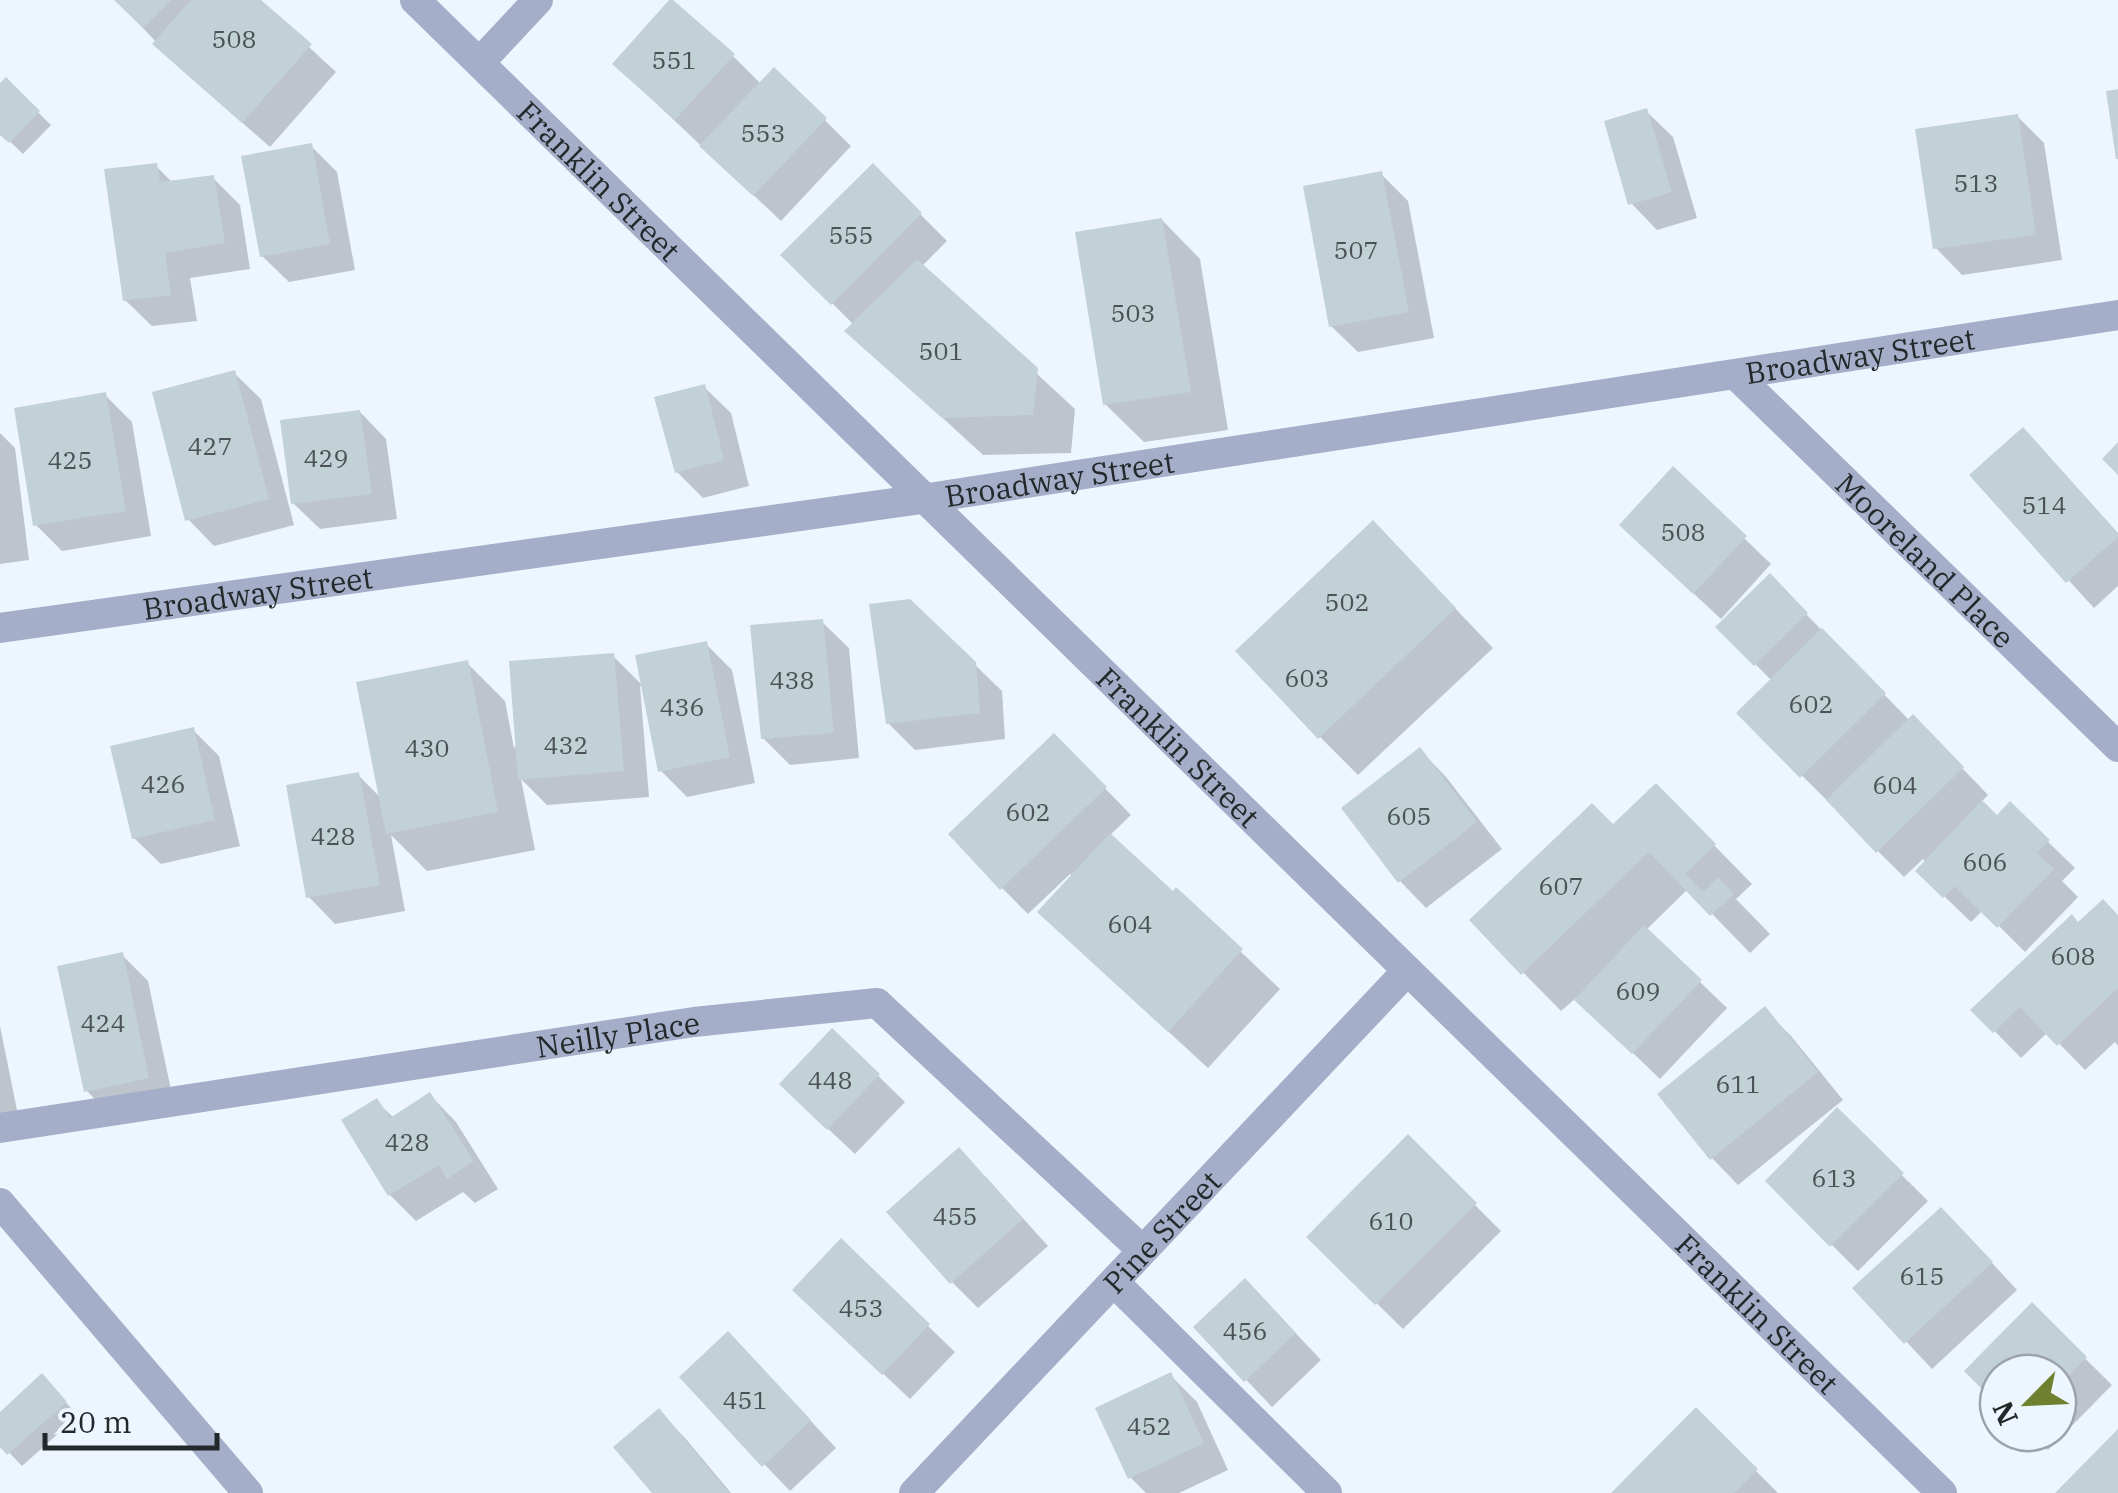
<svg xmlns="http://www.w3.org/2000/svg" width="2118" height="1493" font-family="'IBM Plex Serif',serif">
  <rect width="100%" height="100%" fill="#edf6fe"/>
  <!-- shadow -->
  <g fill="#0003">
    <path d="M117 0H258L336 72 270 147 182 70Z"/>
    <path d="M733 56 761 84 774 70 851 146 781 221 642 90Z"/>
    <path d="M6 81 51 125 23 154 0 132V86Z"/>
    <path d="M1646 111 1673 137 1697 218 1657 230 1631 203Z"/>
    <path d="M2018 117 2044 143 2062 260 1962 275 1936 248Z"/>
    <path d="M311 146 337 172 355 270 289 282 262 256Z"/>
    <path d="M156 166 173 183 213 178 240 205 250 269 190 278 197 321 152 326 125 300Z"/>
    <path d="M873 167 947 241 921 267 1075 409 1071 453 983 455 848 331 854 325 784 255Z"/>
    <path d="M1381 174 1408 201 1434 338 1358 352 1331 326Z"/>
    <path d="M1162 220 1200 259 1228 430 1144 442 1105 404Z"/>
    <path d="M234 373 261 399 294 525 214 546 188 519Z"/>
    <path d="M704 387 731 413 749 486 703 498 677 472Z"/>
    <path d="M105 395 132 422 151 536 62 551 36 525Z"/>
    <path d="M360 412 386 439 397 519 320 529 293 503Z"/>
    <path d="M0 433 15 448 29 560 0 564Z"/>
    <path d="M1673 470 1771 564 1721 619 1648 551Z"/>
    <path d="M1973 476 2118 533V586L2094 608Z"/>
    <path d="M1411 562 1493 648 1358 775 1320 737Z"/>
    <path d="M1770 577 1910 721 1939 744 1988 795 1981 802 1997 818 2010 805 2075 868 2062 881 2078 897 2025 952 1983 910 1971 922 1918 871 1926 862 1923 859 1904 877 1739 713 1772 681 1719 627Z"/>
    <path d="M822 622 849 648 859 758 790 765 763 738Z"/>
    <path d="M706 644 732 670 755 783 687 797 661 771Z"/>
    <path d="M613 656 642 685 640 686 649 797 547 805 521 779 535 850 427 871 391 835 405 911 335 924 309 897 358 775 382 799 467 663 505 701 514 748Z"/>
    <path d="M974 664 1002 691 1005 739 915 750 888 723Z"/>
    <path d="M193 730 219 756 240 846 161 864 134 838Z"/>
    <path d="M1054 736 1131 815 1109 836 1173 894 1176 890 1280 989 1208 1068 1079 950 1073 877 1070 874 1028 914 1002 888Z"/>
    <path d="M1420 750 1446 777 1502 849 1426 908 1400 881Z"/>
    <path d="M1656 786 1752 884 1736 899 1770 934 1750 953 1688 889 1646 930 1727 1008 1660 1079 1576 998 1561 1011 1473 921 1613 828Z"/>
    <path d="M2118 918V1046L2115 1042 2085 1070 2048 1032 2021 1058 1974 1010Z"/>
    <path d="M122 955 148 981 174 1104 112 1117 86 1090Z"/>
    <path d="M1765 1010 1791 1036 1843 1100 1738 1185 1712 1158 1661 1095Z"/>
    <path d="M0 1026 20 1125 0 1129Z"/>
    <path d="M832 1031 905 1102 855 1154 808 1110Z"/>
    <path d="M430 1095 456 1122 498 1189 475 1203 463 1192 416 1221 390 1195 344 1121 376 1101 394 1118Z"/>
    <path d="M1837 1111 1928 1201 1858 1271 1768 1181Z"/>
    <path d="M1408 1138 1501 1231 1403 1329 1309 1237Z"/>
    <path d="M985 1176 1048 1246 978 1308 952 1282Z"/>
    <path d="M1967 1236 2017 1290 1932 1369 1856 1288Z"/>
    <path d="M2032 1306 2112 1385 2048 1450 2030 1433H2058V1373H1998V1402L1968 1371Z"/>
    <path d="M1271 1307 1321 1360 1272 1407 1196 1327Z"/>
    <path d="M822 1316 928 1326 955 1352 910 1399Z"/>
    <path d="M754 1360 836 1448 790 1491 682 1378Z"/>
    <path d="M1170 1375 1197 1402 1228 1470 1179 1493H1146L1130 1477Z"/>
    <path d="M54 1389 78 1416 22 1466 0 1443V1415Z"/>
    <path d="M659 1411 685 1438 731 1493H655Z"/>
    <path d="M1696 1411 1778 1493H1614Z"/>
  </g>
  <!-- building -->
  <g fill="#c2d1d6">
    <path d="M114 0H171L143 28Z"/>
    <path d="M191 0H261L312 44 242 123 152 44Z"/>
    <path d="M669 0H673L735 54 675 120 612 64Z"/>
    <path d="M774 67 827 118 753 196 699 146Z"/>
    <path d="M6 77 40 111 9 143 0 135V83Z"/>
    <path d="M2118 89V159H2116L2106 91Z"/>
    <path d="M1647 108 1672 192 1628 205 1604 121Z"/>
    <path d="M2018 114 2036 235 1933 249 1915 129Z"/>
    <path d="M312 143 330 244 260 257 241 156Z"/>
    <path d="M157 163 160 182 214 175 225 243 165 253 171 295 123 301 104 169Z"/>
    <path d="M873 163 922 213 831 305 780 255Z"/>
    <path d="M1382 171 1409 312 1329 327 1303 186Z"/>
    <path d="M1162 218 1191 392 1103 405 1075 232Z"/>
    <path d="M917 259 1038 368 1033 415 942 418 844 331Z"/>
    <path d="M235 370 269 499 185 521 152 392Z"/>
    <path d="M705 384 724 460 675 473 654 397Z"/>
    <path d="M106 392 126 511 33 526 14 408Z"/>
    <path d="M360 410 372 494 291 504 280 420Z"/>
    <path d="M2023 427 2118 533V537L2066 583 1969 475Z"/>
    <path d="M2118 442V475L2102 459Z"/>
    <path d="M1673 466 1747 536 1693 594 1619 525Z"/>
    <path d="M1373 520 1456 608 1318 739 1235 651Z"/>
    <path d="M1770 573 1808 613 1754 666 1715 627Z"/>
    <path d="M910 599 976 662 980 713 886 724 869 604Z"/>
    <path d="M823 619 834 733 761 739 750 625Z"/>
    <path d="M1822 628 1886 693 1800 778 1736 713Z"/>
    <path d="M707 641 730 757 658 772 635 655Z"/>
    <path d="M614 653 624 771 518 780 509 661Z"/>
    <path d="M468 660 498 812 386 834 356 682Z"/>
    <path d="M1913 714 1964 767 1876 853 1826 800Z"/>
    <path d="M194 727 215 820 132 839 110 746Z"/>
    <path d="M1054 733 1107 787 1000 890 948 834Z"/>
    <path d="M1420 747 1477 822 1398 883 1341 808Z"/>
    <path d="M359 772 380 885 306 898 286 785Z"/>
    <path d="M1656 783 1716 844 1685 874 1703 892 1718 877 1734 894 1710 916 1649 852 1521 975 1469 920 1592 803 1613 824Z"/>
    <path d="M1982 800 1997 815 2010 801 2050 840 2037 853 2054 869 1997 928 1955 886 1943 898 1915 871Z"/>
    <path d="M1110 833 1173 891 1176 887 1243 949 1168 1032 1037 912Z"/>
    <path d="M2103 899 2118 915V988L2057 1046 2020 1007 1993 1033 1970 1010 2072 914 2078 922Z"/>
    <path d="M1644 925 1702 980 1632 1054 1574 1000Z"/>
    <path d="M123 952 149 1078 84 1092 57 966Z"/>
    <path d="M1765 1006 1818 1072 1710 1160 1657 1094Z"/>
    <path d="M832 1028 880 1074 827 1130 779 1084Z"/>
    <path d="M430 1092 474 1161 447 1179 439 1165 388 1196 341 1120 377 1098 390 1118Z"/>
    <path d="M1837 1107 1904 1173 1830 1247 1765 1181Z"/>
    <path d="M1408 1134 1477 1203 1375 1305 1306 1237Z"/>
    <path d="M959 1147 1023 1219 950 1284 886 1212Z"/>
    <path d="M1941 1207 1993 1262 1904 1344 1852 1288Z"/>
    <path d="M841 1238 930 1324 882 1375 792 1290Z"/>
    <path d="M1245 1278 1296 1333 1244 1382 1193 1327Z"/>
    <path d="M2032 1302 2087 1357 2058 1387V1373H1998V1405L1964 1371Z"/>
    <path d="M728 1331 811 1420 762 1467 679 1377Z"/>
    <path d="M1171 1372 1204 1443 1128 1479 1095 1408Z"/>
    <path d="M42 1373 67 1402 7 1455 0 1447V1412Z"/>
    <path d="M1696 1407 1758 1469 1734 1493H1611Z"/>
    <path d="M659 1408 729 1493H652L613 1447Z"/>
    <path d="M2118 1429V1493H2055Z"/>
  </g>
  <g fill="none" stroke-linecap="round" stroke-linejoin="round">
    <!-- service -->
    <g stroke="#a4aec8" stroke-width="30">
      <path id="s1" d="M0 1128 694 1022 877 1003 1142 1250"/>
      <path d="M0 1203 248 1493"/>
      <path d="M1114 1282 1327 1493"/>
    </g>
    <!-- minor -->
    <g stroke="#a4aec8" stroke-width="30">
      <path id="s2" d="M415 0 1942 1493"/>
      <path d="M481 61 538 0"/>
      <path id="s3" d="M1736 375 2118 747"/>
      <path id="s4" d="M914 1493 1407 971"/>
    </g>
    <!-- tertiary -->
    <path stroke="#a4aec8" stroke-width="30" id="s5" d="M0 628 922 499 2118 315"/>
  </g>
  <g text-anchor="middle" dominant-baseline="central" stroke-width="8" stroke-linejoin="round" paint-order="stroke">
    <!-- number labels -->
    <g font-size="25" fill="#4b5256">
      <text x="234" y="38">508</text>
      <text x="674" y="59">551</text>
      <text x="763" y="132">553</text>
      <text x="1976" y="182">513</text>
      <text x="851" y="234">555</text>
      <text x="1356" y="249">507</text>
      <text x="1133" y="312">503</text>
      <text x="941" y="350">501</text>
      <text x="210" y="445">427</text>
      <text x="326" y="457">429</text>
      <text x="70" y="459">425</text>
      <text x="2044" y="504">514</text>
      <text x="1683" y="531">508</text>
      <text x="1347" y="601">502</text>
      <text x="1307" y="677">603</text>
      <text x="792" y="679">438</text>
      <text x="1811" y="703">602</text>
      <text x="682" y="706">436</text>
      <text x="566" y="744">432</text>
      <text x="427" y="747">430</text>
      <text x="163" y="783">426</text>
      <text x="1895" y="784">604</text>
      <text x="1028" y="811">602</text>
      <text x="1409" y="815">605</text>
      <text x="333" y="835">428</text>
      <text x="1985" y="861">606</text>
      <text x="1561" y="885">607</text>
      <text x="1130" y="923">604</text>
      <text x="2073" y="955">608</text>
      <text x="1638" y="990">609</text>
      <text x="103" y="1022">424</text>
      <text x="830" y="1079">448</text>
      <text x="1738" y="1083">611</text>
      <text x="407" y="1141">428</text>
      <text x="1834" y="1177">613</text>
      <text x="955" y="1215">455</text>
      <text x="1391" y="1220">610</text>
      <text x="1922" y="1275">615</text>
      <text x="861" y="1307">453</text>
      <text x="1245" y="1330">456</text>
      <text x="745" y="1399">451</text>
      <text x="1149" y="1425">452</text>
    </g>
    <!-- street labels -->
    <g font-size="30" fill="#23282b" stroke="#edf6fe">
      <text stroke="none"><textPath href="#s2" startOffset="258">Franklin Street</textPath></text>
      <text stroke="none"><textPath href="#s5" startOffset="1880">Broadway Street</textPath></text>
      <text stroke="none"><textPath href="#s5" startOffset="1070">Broadway Street</textPath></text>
      <text stroke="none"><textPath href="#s3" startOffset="265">Mooreland Place</textPath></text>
      <text stroke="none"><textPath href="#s5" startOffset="260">Broadway Street</textPath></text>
      <text stroke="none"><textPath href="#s2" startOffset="1068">Franklin Street</textPath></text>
      <text stroke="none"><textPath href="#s1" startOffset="625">Neilly Place</textPath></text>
      <text stroke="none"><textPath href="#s4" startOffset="360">Pine Street</textPath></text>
      <text stroke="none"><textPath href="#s2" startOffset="1878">Franklin Street</textPath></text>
    </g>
  </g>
  <!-- north arrow -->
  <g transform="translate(2028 1403) rotate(246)"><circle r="48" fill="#edf6fe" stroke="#9ca4aa" stroke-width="2.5"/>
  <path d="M0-8L18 38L0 25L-18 38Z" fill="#6f8131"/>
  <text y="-15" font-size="28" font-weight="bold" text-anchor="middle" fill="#23282b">N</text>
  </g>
  <!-- scale -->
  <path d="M45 1433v15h172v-15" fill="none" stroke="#23282b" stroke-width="5"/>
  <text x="60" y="1433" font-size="30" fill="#23282b" stroke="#edf6fe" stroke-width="8" paint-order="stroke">20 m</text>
</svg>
